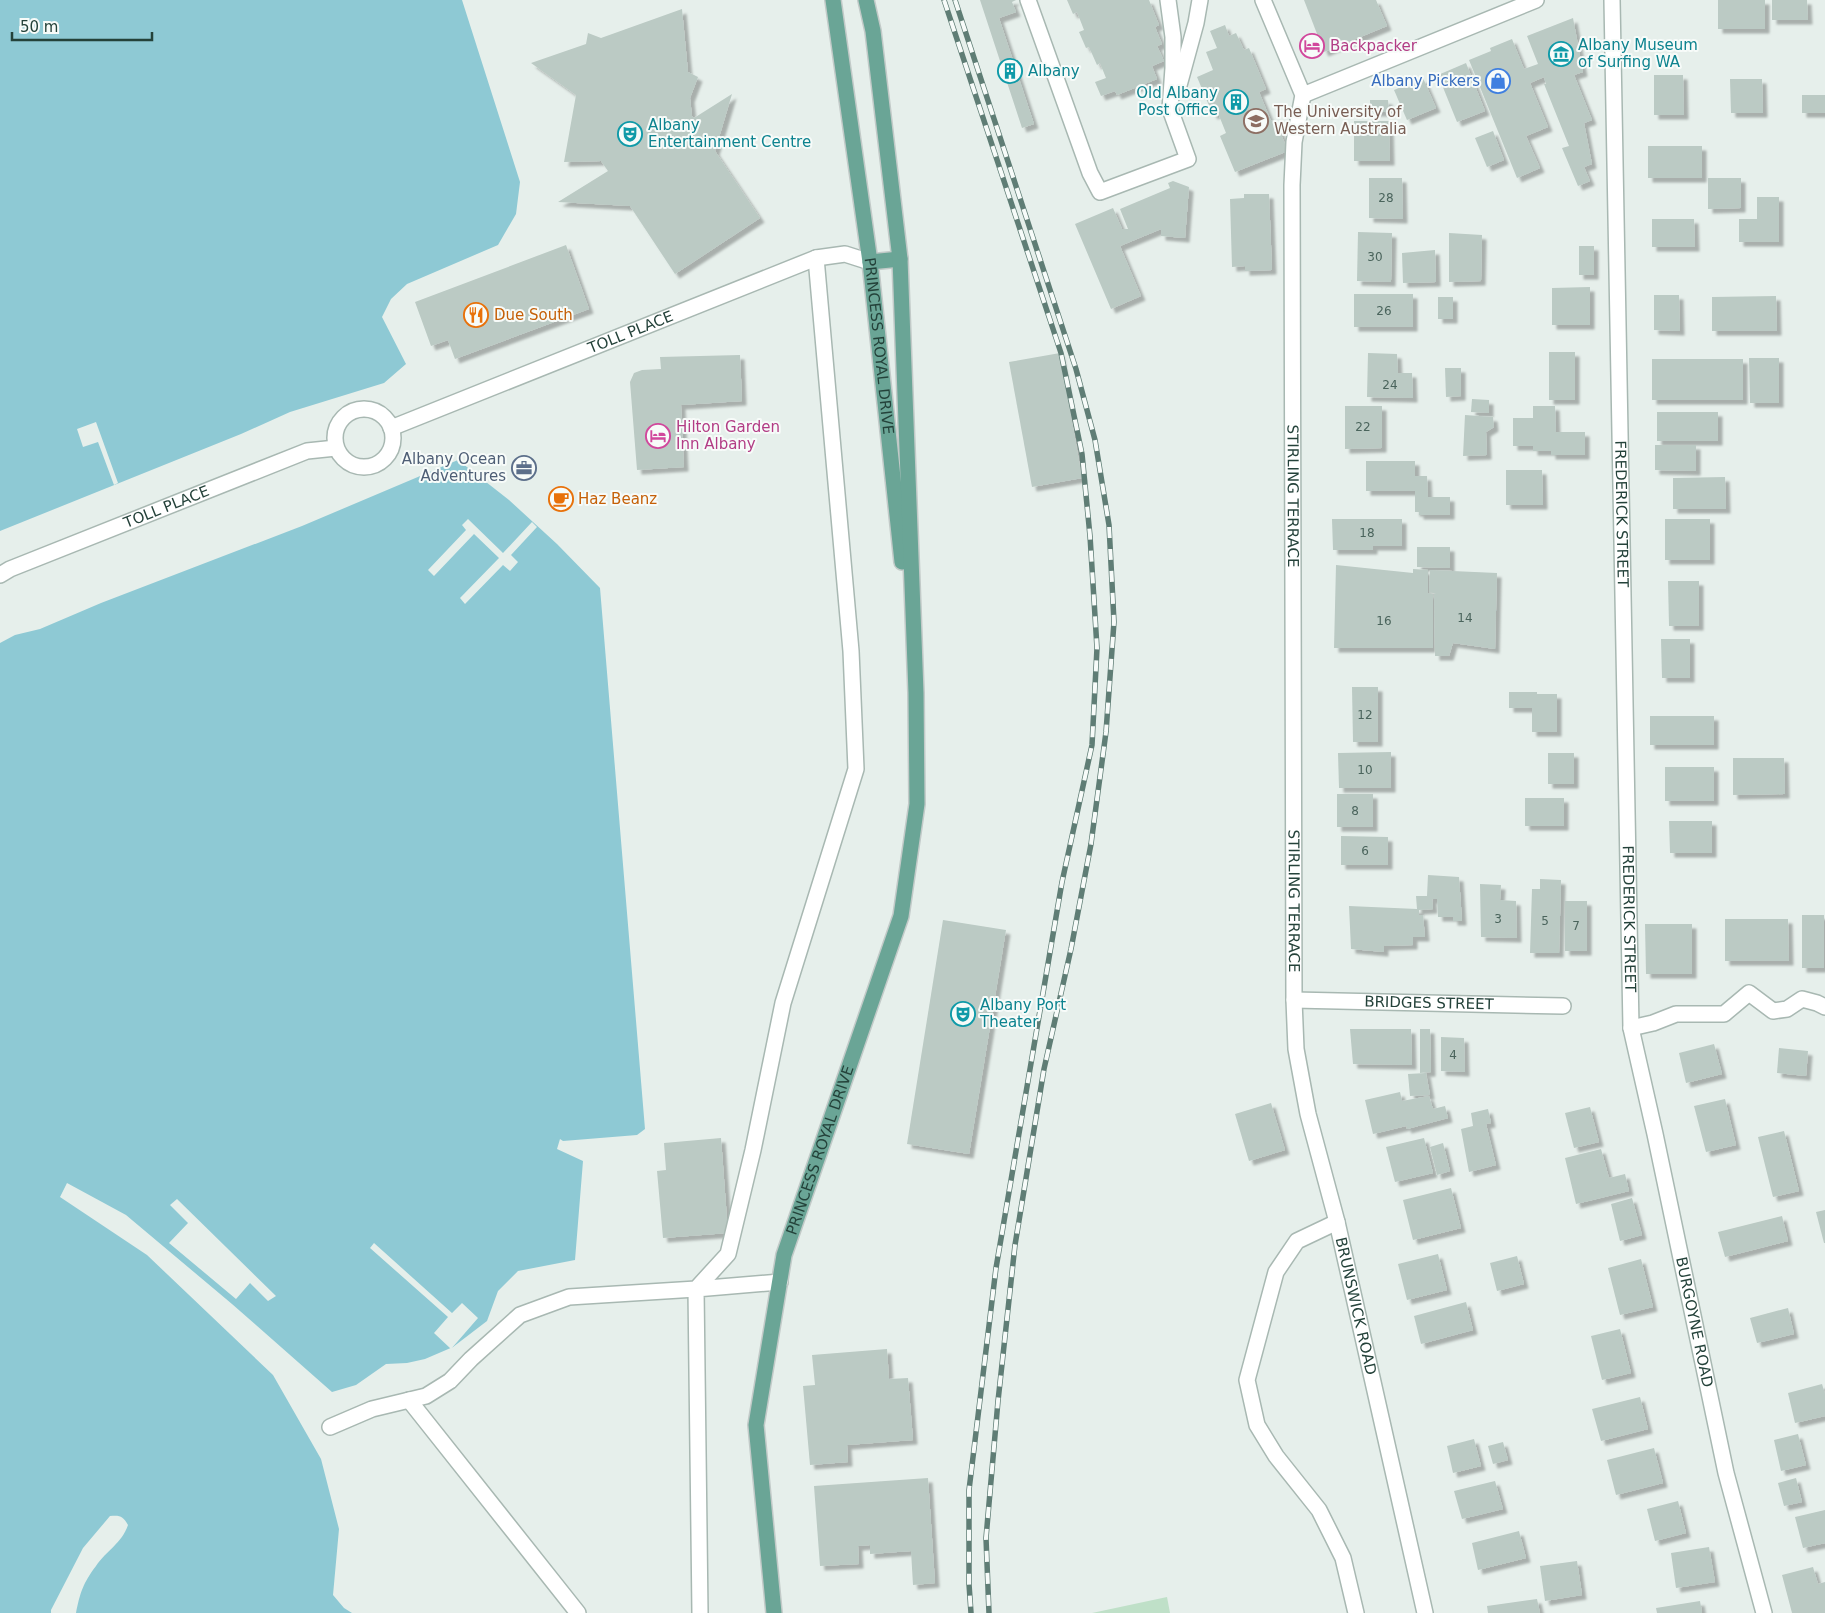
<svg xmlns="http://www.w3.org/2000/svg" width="1825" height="1613" font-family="'DejaVu Sans',sans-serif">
  <defs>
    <filter id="shadow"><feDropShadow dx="4.5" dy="4.5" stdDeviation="1" flood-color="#0004"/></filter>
  </defs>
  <rect width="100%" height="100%" fill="#e6efeb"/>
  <!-- green -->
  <path fill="#bfe0c8" d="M1167 1597 1170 1613H1092Z"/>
  <!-- water -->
  <g fill="#8ec9d4">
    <path d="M0 0H462L520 182 516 214 498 245 407 284 391 299 382 317 406 364 384 383 290 412 241 434 0 531Z"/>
    <path d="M458 460 509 500 557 544 600 588 645 1129 637 1135 563 1141 560 1139 557 1149 583 1161 575 1260 518 1271 498 1291 487 1321 453 1347 425 1359 407 1363 386 1364 356 1385 332 1392 232 1304 126 1215 67 1183 60 1197 147 1255 273 1375 321 1459 339 1529 333 1595 344 1608 352 1613H76C80 1593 83 1583 96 1566 106 1551 122 1543 128 1525 123 1516 120 1515 110 1516L83 1548 51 1610V1613H0V643L15 635 40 629 101 603 302 526Z"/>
  </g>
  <!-- pier -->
  <g fill="#e6efeb">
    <path d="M96 422 118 483 114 485 98 442 83 447 77 429Z"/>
    <path d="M468 519 503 553 532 522 537 527 511 555 518 562 510 571 503 565 465 604 460 598 499 558 474 534 434 576 428 570 466 530 462 525Z"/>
    <path d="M177 1199 276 1296 268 1301 250 1283 236 1299 169 1243 188 1223 170 1205Z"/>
    <path d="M374 1243 452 1313 462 1303 478 1318 451 1349 434 1333 448 1317 370 1248Z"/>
  </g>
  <!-- building -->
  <g fill="#bbcac4" filter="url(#shadow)">
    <path d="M980 0H1016L1012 2 1016 12 999 18 1034 124 1022 128Z"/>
    <path d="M1067 0H1149L1159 25 1155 27 1162 44 1157 46 1164 61 1152 66 1157 79 1117 95 1115 91 1101 96 1095 82 1106 78 1100 63 1097 65 1089 47 1086 48 1079 32 1084 30 1077 12 1073 14Z"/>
    <path d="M1304 0H1376L1387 26 1324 52Z"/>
    <rect x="1718" y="0" width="47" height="29"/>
    <path d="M1772 0H1807L1808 20H1772Z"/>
    <path d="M682 9 688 72 698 77 690 98 692 116 694 118 732 94 715 151 760 218 675 274 630 206 558 202 608 171 601 161 564 162 576 95 531 63 586 44 588 33 601 38Z"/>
    <path d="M1573 18 1583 72 1574 75 1592 120 1584 123 1592 164 1584 167 1590 181 1578 186 1562 148 1569 146 1544 84H1546L1544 77 1530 83 1548 127 1526 136 1540 168 1517 178 1469 60 1491 51 1490 48 1512 39 1524 69 1538 64 1527 36Z"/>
    <path d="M1225 25 1229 36 1236 33 1244 50 1249 48 1266 89 1259 92 1271 121 1275 120 1288 151 1235 172 1220 136 1226 133 1218 113 1213 115 1197 77 1213 70 1206 52 1217 48 1210 31Z"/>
    <path d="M1466 63 1485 111 1457 122 1438 75Z"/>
    <path d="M1654 75H1683L1684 115H1654Z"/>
    <path d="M1423 78 1436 108 1407 120 1394 90Z"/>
    <path d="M1730 79H1762L1763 113H1731Z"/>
    <rect x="1802" y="95" width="23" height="18"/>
    <path d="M1370 100H1388L1389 112H1370Z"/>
    <path d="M1354 121H1389L1390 161H1354Z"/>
    <path d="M1493 131 1504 160 1487 167 1475 138Z"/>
    <rect x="1648" y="146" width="54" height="32"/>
    <path d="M1369 178H1402L1403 219 1369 218Z"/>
    <path d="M1708 178H1741V208L1708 209Z"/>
    <path d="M1173 181 1189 187 1185 238 1161 236V229L1120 246 1141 296 1111 309 1075 224 1113 208 1122 229H1128L1120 209 1170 188 1168 183Z"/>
    <path d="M1244 194H1269L1272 270 1245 271V266L1232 267 1230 199 1244 198Z"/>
    <path d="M1757 197H1779V242H1739V219H1757Z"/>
    <path d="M1652 219H1694L1695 247H1652Z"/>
    <path d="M1358 232 1392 233 1391 282 1357 281Z"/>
    <path d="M1449 233 1482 235 1481 281 1449 282Z"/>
    <path d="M566 245 589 309 455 359 448 340 431 346 415 302Z"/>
    <rect x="1579" y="246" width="15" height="29"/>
    <path d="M1435 250 1436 282 1403 283 1402 253Z"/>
    <path d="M1590 287V325H1552V288Z"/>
    <rect x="1354" y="294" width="59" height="33"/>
    <path d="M1654 295H1679L1680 331 1654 330Z"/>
    <path d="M1776 296 1777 331H1712V297Z"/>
    <rect x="1438" y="297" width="15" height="22"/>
    <rect x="1549" y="352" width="26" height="48"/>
    <path d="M1060 353 1082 478 1032 487 1009 362Z"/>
    <path d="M1368 353 1397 354 1398 373H1412L1413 398 1367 397Z"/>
    <path d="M740 355 742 401 681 405 684 467 637 470 630 382 634 373 642 370 661 369 660 357Z"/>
    <path d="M1749 358H1779V403H1750Z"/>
    <rect x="1652" y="359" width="91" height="41"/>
    <path d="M1445 368H1461V396L1446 397Z"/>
    <path d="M1472 399 1489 400V413L1471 412Z"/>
    <path d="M1345 406H1382V448L1345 449Z"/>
    <path d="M1533 406H1555L1556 432H1585V455H1551V451H1533V446H1513V418H1533Z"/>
    <rect x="1657" y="412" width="61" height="29"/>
    <path d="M1465 415 1493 417 1494 427 1486 432 1487 455 1463 456Z"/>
    <path d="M1655 445H1696V471L1655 470Z"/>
    <path d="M1366 461H1415V476H1427L1428 497H1450V515H1419V512H1415V491H1366Z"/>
    <path d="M1506 470H1542L1543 505H1506Z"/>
    <path d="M1725 477 1726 509H1673V478Z"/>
    <path d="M1332 519H1402V546H1373V550H1333Z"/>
    <rect x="1665" y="519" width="45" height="41"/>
    <path d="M1417 547H1450V568L1417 567Z"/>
    <path d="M1336 565 1413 573V569L1428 570V593L1433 594V648H1334Z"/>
    <path d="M1430 570 1497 573 1495 649 1453 643 1449 656H1435L1434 594H1437L1429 592Z"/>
    <path d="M1668 581H1699V626H1669Z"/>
    <path d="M1661 639H1690V678H1662Z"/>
    <path d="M1352 687H1378V742H1353Z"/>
    <path d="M1509 692H1537V694H1557V732H1532V708H1509Z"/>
    <rect x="1650" y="716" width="64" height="29"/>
    <path d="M1391 752V788H1339L1338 753Z"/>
    <rect x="1548" y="753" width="26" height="31"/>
    <path d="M1733 758H1784L1785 794 1733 795Z"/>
    <rect x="1665" y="767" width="49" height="34"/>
    <rect x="1337" y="794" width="36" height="33"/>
    <rect x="1525" y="798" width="39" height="28"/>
    <path d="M1669 821H1712V853H1670Z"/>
    <path d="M1341 836 1388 837V865H1341Z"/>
    <path d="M1428 875 1459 877 1462 921H1453V917H1438L1437 899H1432L1433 909 1419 910V915H1423L1425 937H1413V945L1384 946V952L1351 949 1349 906 1417 909 1416 896H1427Z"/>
    <path d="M1540 879 1561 880 1559 953H1530L1532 889H1540Z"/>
    <path d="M1480 884 1501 885 1500 900 1516 901 1517 938 1481 937Z"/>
    <rect x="1565" y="901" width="22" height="50"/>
    <rect x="1802" y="915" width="22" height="53"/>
    <path d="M1725 919H1788L1789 961H1725Z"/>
    <path d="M943 920 1006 930 969 1154 907 1144Z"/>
    <path d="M1645 924H1692V974H1646Z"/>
    <path d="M1350 1029H1411L1412 1065 1353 1064Z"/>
    <path d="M1420 1029H1430L1431 1072 1420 1073Z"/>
    <path d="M1441 1037 1464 1038 1465 1072 1441 1071Z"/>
    <path d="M1714 1044 1722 1074 1686 1083 1679 1053Z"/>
    <path d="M1779 1048 1808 1051 1806 1076 1777 1073Z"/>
    <path d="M1426 1073 1430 1095 1410 1096 1408 1074Z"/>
    <path d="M1400 1092 1402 1101 1429 1096 1433 1109 1445 1106 1448 1118 1407 1129 1406 1126 1373 1134 1365 1100Z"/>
    <path d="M1725 1099 1736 1145 1706 1152 1694 1106Z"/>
    <path d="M1271 1103 1285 1150 1249 1161 1235 1114Z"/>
    <path d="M1590 1107 1599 1142 1574 1148 1565 1113Z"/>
    <path d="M1488 1109 1491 1123 1486 1124 1496 1165 1469 1172 1461 1129 1473 1126 1471 1113Z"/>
    <path d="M1784 1131 1799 1191 1773 1197 1758 1137Z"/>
    <path d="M721 1138 728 1233 663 1238 657 1171 666 1170 664 1143Z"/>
    <path d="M1424 1138 1433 1173 1395 1182 1386 1147Z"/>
    <path d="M1443 1143 1450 1171 1437 1175 1430 1147Z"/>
    <path d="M1601 1149 1609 1178 1625 1174 1629 1191 1576 1204 1565 1158Z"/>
    <path d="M1451 1188 1461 1228 1413 1240 1403 1200Z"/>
    <path d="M1632 1198 1642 1235 1620 1241 1611 1204Z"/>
    <path d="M1825 1210V1243H1824L1816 1212Z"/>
    <path d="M1782 1216 1788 1241 1725 1257 1718 1232Z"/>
    <path d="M1438 1254 1447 1290 1407 1300 1398 1264Z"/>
    <path d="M1517 1256 1524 1284 1497 1291 1490 1263Z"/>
    <path d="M1641 1259 1653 1307 1620 1315 1608 1268Z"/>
    <path d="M1466 1302 1473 1330 1421 1344 1414 1316Z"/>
    <path d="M1788 1308 1794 1334 1757 1343 1750 1318Z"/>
    <path d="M1620 1329 1631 1373 1602 1380 1591 1336Z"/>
    <path d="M887 1349 889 1379 908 1378 913 1440 847 1445 848 1462 810 1465 803 1386 815 1385 812 1355Z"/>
    <path d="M1822 1384 1825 1394V1416L1795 1423 1788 1393Z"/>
    <path d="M1640 1397 1648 1429 1601 1441 1592 1409Z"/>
    <path d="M1798 1434 1806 1465 1781 1471 1774 1440Z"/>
    <path d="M1474 1439 1481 1466 1453 1473 1447 1446Z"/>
    <path d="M1503 1442 1508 1460 1493 1464 1488 1446Z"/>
    <path d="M1654 1448 1663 1483 1616 1495 1607 1460Z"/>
    <path d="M928 1478 935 1583 913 1585 911 1551 870 1554V1545L858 1546 859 1564 820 1566 814 1486Z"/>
    <path d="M1796 1478 1802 1502 1784 1506 1778 1483Z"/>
    <path d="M1495 1481 1503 1509 1462 1519 1454 1491Z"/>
    <path d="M1678 1501 1686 1533 1655 1541 1647 1509Z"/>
    <path d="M1825 1510V1543L1803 1548 1795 1517Z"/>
    <path d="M1519 1531 1526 1558 1478 1570 1472 1543Z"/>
    <path d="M1709 1547 1715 1582 1676 1588 1671 1553Z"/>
    <path d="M1577 1561 1582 1595 1545 1601 1540 1566Z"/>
    <path d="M1813 1567 1818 1584 1825 1582V1613H1792L1782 1575Z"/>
    <path d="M1537 1599 1540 1613H1488L1487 1606Z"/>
    <path d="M1700 1601 1702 1613H1657L1656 1608Z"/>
  </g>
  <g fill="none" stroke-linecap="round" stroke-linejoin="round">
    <defs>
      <g id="minor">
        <path d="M1028 0 1090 173 1100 192 1188 159 1170 109 1173 68V37L1168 0"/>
        <path id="s1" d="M1263 0 1303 95 1294 142 1292 185 1294 1000 1296 1049 1308 1114 1337 1222 1425 1613"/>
        <path id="s2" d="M1612 0 1631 1028 1655 1134 1726 1473 1764 1613"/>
        <path d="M1178 89 1196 23 1200 0"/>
        <path d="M1303 95 1536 0"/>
        <circle cx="364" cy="438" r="29"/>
        <path id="s3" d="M391 428 816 258 845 254 870 262"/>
        <path id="s4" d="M0 575 10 569 307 451 336 448"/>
        <path id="s5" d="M1294 1000 1563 1006"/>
        <path d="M1631 1028 1653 1023 1676 1014H1724L1749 993 1773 1011 1787 1009 1802 999 1817 1003 1825 1007"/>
        <path d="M1337 1222 1297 1241 1276 1272 1247 1380 1257 1425 1276 1456 1319 1510 1343 1558 1356 1613"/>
        <path d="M409 1400 578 1613"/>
        <path d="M330 1427 372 1409 426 1396 450 1381 471 1359 520 1315 569 1297 696 1289 728 1254 753 1150 783 1003 856 769 851 651 816 258"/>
        <path d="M700 1613 696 1289 780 1282"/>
      </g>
      <g id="major">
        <path id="s6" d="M833 0 870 262 902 562"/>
        <path d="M870 262 900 259"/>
        <path id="s7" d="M774 1613 756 1425 784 1255 901 916 917 804 916 693 900 259 873 31 866 0"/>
      </g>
    </defs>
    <!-- minor casing -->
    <use href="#minor" stroke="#a8b8b2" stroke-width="18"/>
    <!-- major casing -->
    <use href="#major" stroke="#c2cac8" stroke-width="18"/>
    <!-- minor -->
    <use href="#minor" stroke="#fff" stroke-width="15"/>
    <!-- major -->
    <use href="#major" stroke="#6aa596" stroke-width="15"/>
    <defs>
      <g id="rail">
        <path d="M944 0 1061 353 1082 454 1090 536 1097 648 1092 745 1062 882 996 1268 969 1490V1584L971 1613"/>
        <path d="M955 0 1076 369 1095 440 1109 525 1114 622 1106 732 1091 844 1071 949 1044 1069 1015 1245 998 1401 986 1538 989 1613"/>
      </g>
    </defs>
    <!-- rail casing -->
    <use href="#rail" stroke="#5f7d75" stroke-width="5.5"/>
    <!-- rail -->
    <use href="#rail" stroke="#f7fbf9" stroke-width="4" stroke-dasharray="11" stroke-linecap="butt"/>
  </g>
  <!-- icons -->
  <defs>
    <symbol id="hotel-ring" viewBox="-11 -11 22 22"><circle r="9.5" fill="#f7fbf9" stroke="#d1479c" stroke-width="1.5"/><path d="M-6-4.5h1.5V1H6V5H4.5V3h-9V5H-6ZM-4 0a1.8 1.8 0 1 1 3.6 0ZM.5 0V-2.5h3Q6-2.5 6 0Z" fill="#d1479c"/></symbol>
    <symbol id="museum-ring" viewBox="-11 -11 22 22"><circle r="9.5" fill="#f7fbf9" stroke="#0f9aa8" stroke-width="1.5"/><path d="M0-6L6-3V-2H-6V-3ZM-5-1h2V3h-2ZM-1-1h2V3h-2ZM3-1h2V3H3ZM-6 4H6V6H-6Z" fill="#0f9aa8"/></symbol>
    <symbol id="building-ring" viewBox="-11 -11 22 22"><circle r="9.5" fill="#f7fbf9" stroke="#0f9aa8" stroke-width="1.5"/><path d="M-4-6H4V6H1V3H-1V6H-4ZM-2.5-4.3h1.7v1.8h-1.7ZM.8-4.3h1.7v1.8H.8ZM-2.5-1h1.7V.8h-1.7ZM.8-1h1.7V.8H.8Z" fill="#0f9aa8"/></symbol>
    <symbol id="shop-ring" viewBox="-11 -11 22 22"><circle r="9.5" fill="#f7fbf9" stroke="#3f7fe0" stroke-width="1.5"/><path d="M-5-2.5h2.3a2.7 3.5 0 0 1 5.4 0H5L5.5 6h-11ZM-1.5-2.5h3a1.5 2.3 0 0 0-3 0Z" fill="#3f7fe0"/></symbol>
    <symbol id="university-ring" viewBox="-11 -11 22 22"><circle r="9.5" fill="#f7fbf9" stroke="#8d6e63" stroke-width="1.5"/><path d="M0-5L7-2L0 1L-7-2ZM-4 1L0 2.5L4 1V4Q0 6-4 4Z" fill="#8d6e63"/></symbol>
    <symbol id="theatre-ring" viewBox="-11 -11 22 22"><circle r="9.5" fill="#f7fbf9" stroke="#0f9aa8" stroke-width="1.5"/><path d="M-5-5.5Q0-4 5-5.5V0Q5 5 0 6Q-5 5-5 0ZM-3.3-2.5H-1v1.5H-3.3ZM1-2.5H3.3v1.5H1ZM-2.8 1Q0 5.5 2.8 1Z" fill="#0f9aa8"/></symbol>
    <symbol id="restaurant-ring" viewBox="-11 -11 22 22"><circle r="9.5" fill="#f7fbf9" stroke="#e8710a" stroke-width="1.5"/><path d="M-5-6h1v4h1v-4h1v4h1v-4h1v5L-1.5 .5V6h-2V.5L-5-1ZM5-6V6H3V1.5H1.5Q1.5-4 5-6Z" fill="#e8710a"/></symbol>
    <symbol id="office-ring" viewBox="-11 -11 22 22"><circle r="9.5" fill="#f7fbf9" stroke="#5c6f8a" stroke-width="1.5"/><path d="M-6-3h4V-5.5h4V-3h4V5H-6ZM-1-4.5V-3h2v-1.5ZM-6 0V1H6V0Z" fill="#5c6f8a"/></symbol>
    <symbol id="cafe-ring" viewBox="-11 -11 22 22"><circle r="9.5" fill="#f7fbf9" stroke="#e8710a" stroke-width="1.5"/><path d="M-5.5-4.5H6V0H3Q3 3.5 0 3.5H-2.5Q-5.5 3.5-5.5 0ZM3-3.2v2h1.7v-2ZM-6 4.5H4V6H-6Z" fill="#e8710a"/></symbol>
  </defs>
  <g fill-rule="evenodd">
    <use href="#hotel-ring" x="1298" y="32" width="28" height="28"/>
    <use href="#museum-ring" x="1547" y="40" width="28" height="28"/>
    <use href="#building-ring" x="996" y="57" width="28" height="28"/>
    <use href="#shop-ring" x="1484" y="67" width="28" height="28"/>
    <use href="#building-ring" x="1222" y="88" width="28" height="28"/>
    <use href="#university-ring" x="1242" y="107" width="28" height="28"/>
    <use href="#theatre-ring" x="616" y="120" width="28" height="28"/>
    <use href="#restaurant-ring" x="462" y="301" width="28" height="28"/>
    <use href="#hotel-ring" x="644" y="422" width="28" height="28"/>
    <use href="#office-ring" x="510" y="454" width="28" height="28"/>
    <use href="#cafe-ring" x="547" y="485" width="28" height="28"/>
    <use href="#theatre-ring" x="949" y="1000" width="28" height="28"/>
  </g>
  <g text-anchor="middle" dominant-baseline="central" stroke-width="4" stroke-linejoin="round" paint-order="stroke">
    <!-- number labels -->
    <g font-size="12" fill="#4a645c">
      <text x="1386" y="198">28</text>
      <text x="1375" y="257">30</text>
      <text x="1384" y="311">26</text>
      <text x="1390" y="385">24</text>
      <text x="1363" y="427">22</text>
      <text x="1367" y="533">18</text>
      <text x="1465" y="618">14</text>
      <text x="1384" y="621">16</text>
      <text x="1365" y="715">12</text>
      <text x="1365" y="770">10</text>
      <text x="1355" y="811">8</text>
      <text x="1365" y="851">6</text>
      <text x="1498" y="919">3</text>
      <text x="1545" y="921">5</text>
      <text x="1576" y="926">7</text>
      <text x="1453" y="1055">4</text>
    </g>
    <!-- culture labels -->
    <g font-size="15" fill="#0d838f" stroke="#f7fbf9" text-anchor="start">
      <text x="1578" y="45">Albany Museum<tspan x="1578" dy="17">of Surfing WA</tspan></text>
      <text x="1028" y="71">Albany</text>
      <text x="1218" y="93" text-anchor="end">Old Albany<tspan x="1218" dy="17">Post Office</tspan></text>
      <text x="648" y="125">Albany<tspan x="648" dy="17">Entertainment Centre</tspan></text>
      <text x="980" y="1005">Albany Port<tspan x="980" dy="17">Theater</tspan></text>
    </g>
    <!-- hotel labels -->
    <g font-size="15" fill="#b23c85" stroke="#f7fbf9" text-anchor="start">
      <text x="1330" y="46">Backpacker</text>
      <text x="676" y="427">Hilton Garden<tspan x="676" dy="17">Inn Albany</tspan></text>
    </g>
    <!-- shop labels -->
    <g font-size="15" fill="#366cbe" stroke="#f7fbf9" text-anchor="end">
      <text x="1480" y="81">Albany Pickers</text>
    </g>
    <!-- education labels -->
    <g font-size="15" fill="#785e54" stroke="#f7fbf9" text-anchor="start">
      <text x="1274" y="112">The University of<tspan x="1274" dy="17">Western Australia</tspan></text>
    </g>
    <!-- food labels -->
    <g font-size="15" fill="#c56008" stroke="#f7fbf9" text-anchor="start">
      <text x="494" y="315">Due South</text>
      <text x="578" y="499">Haz Beanz</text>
    </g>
    <!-- street labels -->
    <g font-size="15" fill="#24423a" stroke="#f7fbf9">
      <text stroke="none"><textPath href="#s3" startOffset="258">TOLL PLACE</textPath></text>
      <text stroke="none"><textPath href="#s6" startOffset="349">PRINCESS ROYAL DRIVE</textPath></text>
      <text stroke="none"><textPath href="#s1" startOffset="505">STIRLING TERRACE</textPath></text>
      <text stroke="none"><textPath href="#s4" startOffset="180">TOLL PLACE</textPath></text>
      <text stroke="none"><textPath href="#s2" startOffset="514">FREDERICK STREET</textPath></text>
      <text stroke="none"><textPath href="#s1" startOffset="910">STIRLING TERRACE</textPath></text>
      <text stroke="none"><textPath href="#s2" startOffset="919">FREDERICK STREET</textPath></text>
      <text stroke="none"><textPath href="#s5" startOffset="135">BRIDGES STREET</textPath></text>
      <text stroke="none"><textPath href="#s7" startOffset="472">PRINCESS ROYAL DRIVE</textPath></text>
      <text stroke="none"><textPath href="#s1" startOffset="1322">BRUNSWICK ROAD</textPath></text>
      <text stroke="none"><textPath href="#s2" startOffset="1329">BURGOYNE ROAD</textPath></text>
    </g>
    <!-- service labels -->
    <g font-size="15" fill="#4e5e75" stroke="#f7fbf9" text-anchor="end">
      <text x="506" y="459">Albany Ocean<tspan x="506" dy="17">Adventures</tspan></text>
    </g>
  </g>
  <!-- scale -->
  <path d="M12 32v8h140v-8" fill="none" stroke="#24423a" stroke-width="2.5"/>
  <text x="20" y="32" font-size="15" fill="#24423a" stroke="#f7fbf9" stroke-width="4" paint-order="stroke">50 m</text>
</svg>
